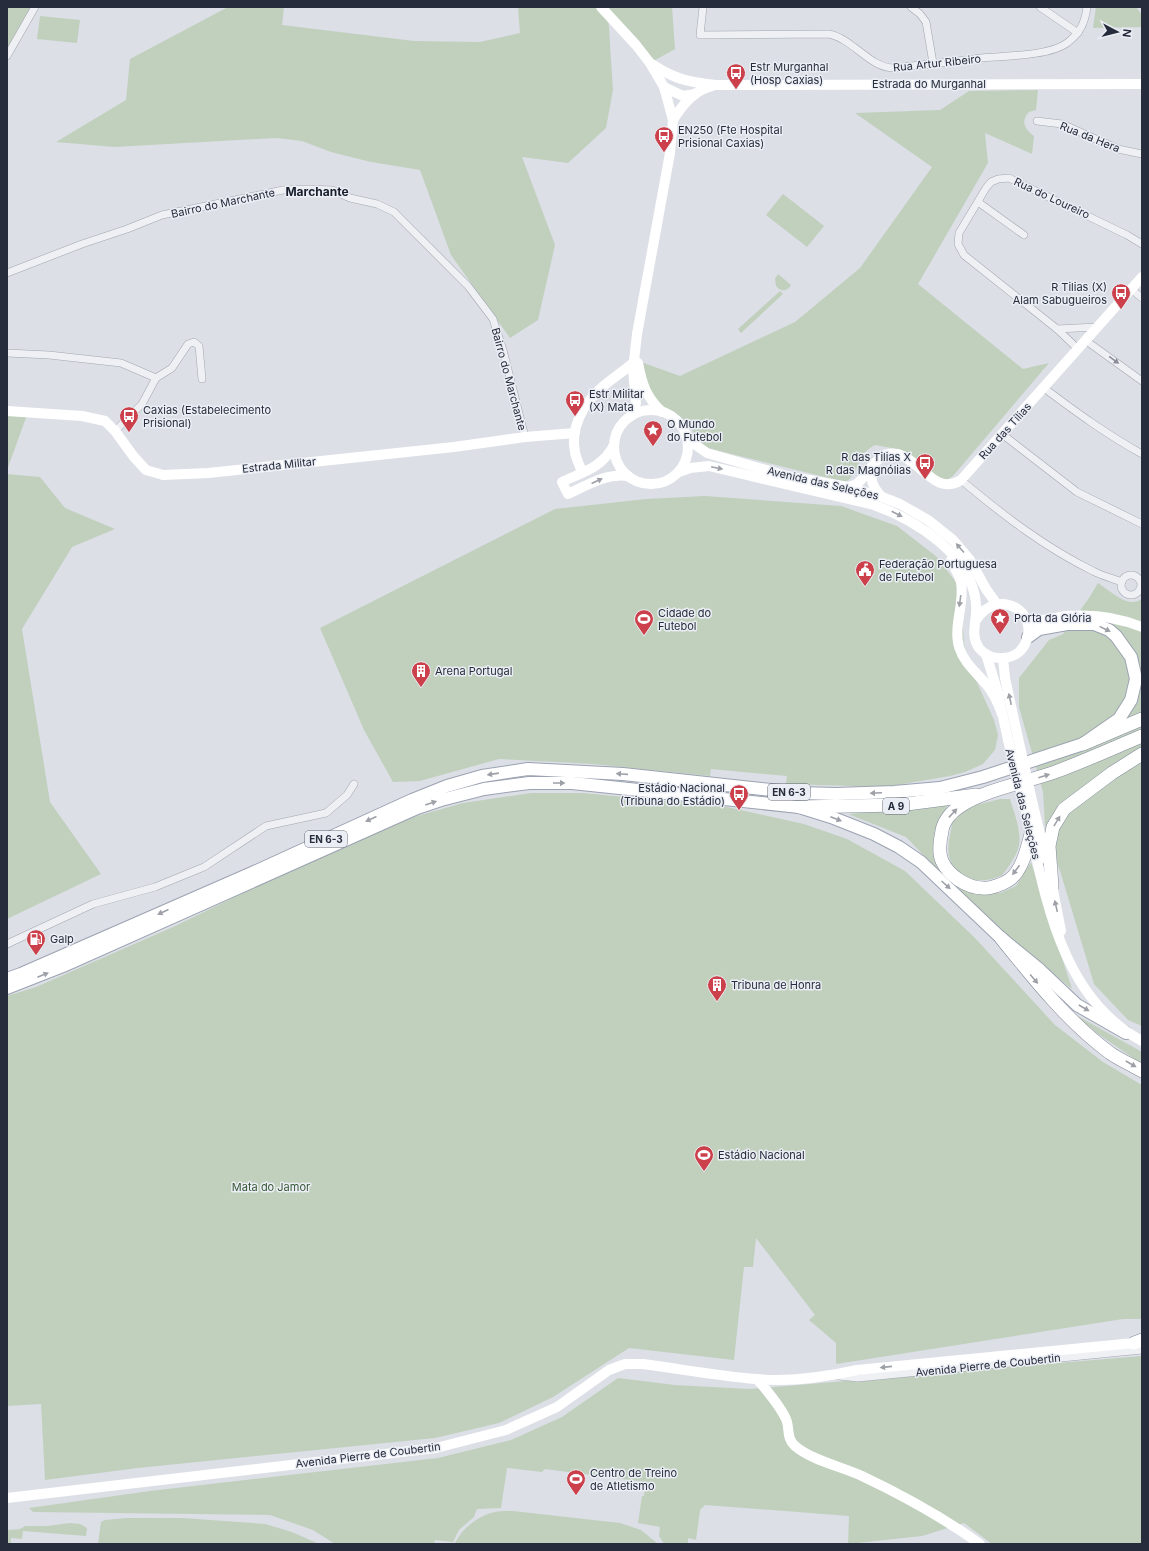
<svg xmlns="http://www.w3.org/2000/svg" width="1149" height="1551" font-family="Inter,sans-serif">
  <rect width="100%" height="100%" fill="#dcdfe6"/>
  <!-- green -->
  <g fill="#c0d0bd">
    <path d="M7 7H35L7 56Z"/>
    <path d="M228 7H284L282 25 414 41 480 42 520 33 518 7H672L675 49 650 63 608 14 613 90 606 128 568 163 522 157 555 245 538 320 510 338 451 255 420 170 371 162 331 152 302 141 276 138 115 147 56 142 126 100 130 59Z"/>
    <path d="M1096 7H1136L1142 15V27L1093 28Z"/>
    <path d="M40 16 80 20 77 43 37 39Z"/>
    <path d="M1038 90 1036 110 1029 112C1020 121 1025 130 1034 136L1032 154 985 133 988 163 918 284 1023 369 1049 363 953 476 947 480 937 477 902 450 875 445C871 447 867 450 864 453 857 463 856 477 845 482L703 447 687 422 674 412 660 405 652 398 641 362 680 376 795 322 860 268 932 167 855 113 940 110 969 91Z"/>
    <path d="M783 194 824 226 807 247 766 215Z"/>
    <path d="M778 274 791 285C787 292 781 292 776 286L775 279Z"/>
    <path d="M780 291 783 294 741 333 738 329Z"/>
    <path d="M7 410 28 412 7 470Z"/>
    <path d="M7 474 40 477 65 508 115 529 72 547 22 629 50 802 101 874 7 919Z"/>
    <path d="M705 496 841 506 897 526 937 557 958 585 962 611 964 644 975 678 994 720 998 735 995 750 983 764 965 772 950 776 885 787 786 784 787 776 711 769 710 776 593 764 499 759 420 781 393 782 364 730 320 628 555 509 646 499Z"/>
    <path d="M1098 583C1111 591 1127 609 1142 599V1026L1128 1020 1094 984 1061 874 1045 826 1043 792 1019 707V678L1049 640 1063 634 1089 598Z"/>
    <path d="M531 793H583L727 807 804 824 847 839 905 871 975 938 1055 1025 1103 1062 1142 1085V1319H1123L836 1364V1343L809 1320 815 1315 756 1238 753 1267H744L734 1360 629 1348 553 1397 499 1423 435 1438 138 1468 45 1480 41 1404 7 1406V996L36 987 173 927 251 889 399 821 463 803Z"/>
    <path d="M1000 799H1010C1014 812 1023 835 1018 849 1017 854 1005 873 1002 875 984 885 960 881 951 862 945 851 951 832 953 820L972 806Z"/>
    <path d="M948 805 937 824 936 860 974 893H1000L1016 886 1031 862 1072 989 999 929 929 861 906 837 848 814Z"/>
    <path d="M1074 1014 1142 1052V1064L1098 1034Z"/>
    <path d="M1142 1356V1544H992L964 1523 922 1536 848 1544 849 1516 705 1505 700 1510 696 1540 688 1538V1544H664L659 1536 660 1527 638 1523 642 1496H644L646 1482 545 1469 542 1472 507 1468 501 1508 477 1509 474 1517 459 1530 453 1542 435 1540 434 1544H335L313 1530 270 1515 33 1512 29 1508 150 1491 438 1458 511 1440 562 1417 618 1378 675 1385 750 1389Z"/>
    <path d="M513 1511 620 1523 641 1530 658 1544H455C460 1530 477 1517 491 1513 497 1511 506 1511 513 1511Z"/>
    <path d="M126 1518H183L265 1524 292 1532 319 1544H98L101 1522 105 1520Z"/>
    <path d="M70 1523 80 1524 87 1528 86 1536 23 1531 22 1539 11 1538V1544H7V1530L20 1529 25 1526H47Z"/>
  </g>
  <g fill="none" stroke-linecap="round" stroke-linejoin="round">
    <defs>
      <g id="street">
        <path d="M703 7 700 35 829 34C853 39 869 67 893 68 922 65 952 62 981 58 1003 56 1050 56 1067 43 1080 33 1085 23 1087 7"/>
        <path d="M911 7 920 14 926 22 933 63"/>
        <path d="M1040 7 1078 33"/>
        <path d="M7 56 35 7"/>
        <path d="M1037 121 1062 124 1118 149 1142 154"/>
        <path d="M978 202 1024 235"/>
        <path d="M7 273 82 244 127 229 162 215 283 190 308 189 332 190 350 198 377 204 394 212 468 286 493 319 503 350 525 437"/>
        <path d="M1131 289 1142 298"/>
        <path d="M1097 327 1057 329 964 255 958 244 959 233 986 188 991 182 998 179 1009 178 1127 235 1142 244"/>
        <path d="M1057 329 1078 349"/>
        <path d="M1085 340 1142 381"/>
        <path d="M7 353 49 355 121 363 156 378"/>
        <path d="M1044 388C1076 412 1106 434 1142 454"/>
        <path d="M115 431 142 404 156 378 172 368 188 344 194 342 199 346 202 379"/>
        <path d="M1002 434 1077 492 1142 524"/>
        <path d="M961 480C1003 515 1044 547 1093 571 1102 576 1112 578 1122 582"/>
        <circle cx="1131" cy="585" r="10"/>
        <path d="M7 944 93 904 155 887 204 867 266 826 326 813 347 795 354 784"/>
        <path d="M839 1376 858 1378 1142 1350"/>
      </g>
      <g id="primary">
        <path d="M7 979 21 974 252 873 412 800 447 786 482 776 528 769 623 774 799 793 836 794 894 792 940 788 983 777 1083 744 1119 719 1131 700 1136 679 1131 657 1116 636 1109 630 1094 624H1067L1039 629 1028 637"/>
        <path d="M7 988 63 966 417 808 441 800 484 789 529 783H572L799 807 831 817 874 834 899 847 921 862 1001 938 1040 970 1077 1005 1126 1033"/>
      </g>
      <g id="highway">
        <path d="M1083 744 1142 719"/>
        <path d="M799 807 899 805 976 795"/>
        <path d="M1031 834C1027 849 1022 871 1009 880 1003 884 990 889 983 888 967 888 948 875 942 861 938 852 940 840 942 831 943 822 951 812 959 807 983 790 1027 782 1055 772 1085 761 1113 748 1142 736"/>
        <path d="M1052 886 1049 846 1053 827 1064 809 1112 773 1142 754"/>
        <path d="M1001 938C1034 979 1067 1021 1110 1053 1120 1060 1132 1065 1142 1071"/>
        <path d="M1134 1343 1142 1340"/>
      </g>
    </defs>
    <!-- street casing -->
    <use href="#street" stroke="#a2a6b0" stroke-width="8"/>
    <!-- primary casing -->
    <use href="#primary" stroke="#9ba2b1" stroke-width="14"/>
    <!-- highway casing -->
    <use href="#highway" stroke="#848b9c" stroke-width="14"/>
    <!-- street -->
    <use href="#street" stroke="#eef0f4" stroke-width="7"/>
    <!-- secondary -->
    <g stroke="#fff" stroke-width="10">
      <path d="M601 7 636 45 650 63 664 87 673 120 670 153 637 334 633 370 636 403 631 416"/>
      <path d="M650 63C674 79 687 82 716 85L1142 84"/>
      <path d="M664 87 683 96 695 94"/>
      <path d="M673 120C682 105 694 90 712 86"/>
      <path d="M638 363C642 384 646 397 662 412"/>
      <circle cx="651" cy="447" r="37"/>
      <path d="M7 411 82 416 105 421 115 431 134 457 146 470 163 475 208 473 454 447 525 437 575 433"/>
      <path d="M686 434 693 443 707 453 787 476 848 487 882 497 900 504 928 520 953 540 970 560 986 589 996 603"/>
      <path d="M614 445C603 467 583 472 562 482L568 494C587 485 606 473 628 476"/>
      <path d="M872 466C870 479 872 487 882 497"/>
      <path d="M582 472C580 466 576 459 575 452 570 429 583 404 600 389 611 379 623 372 634 362"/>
      <path d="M679 472 690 468 709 466 874 505C916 520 972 555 976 604 978 620 969 634 979 648 991 663 1017 661 1025 644 1041 612 998 586 976 620"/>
      <path d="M848 487C852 486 856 485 859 482 870 472 878 450 897 454 920 459 935 497 961 480L1142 277"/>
      <path d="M951 560C954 567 959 575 961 582 965 604 953 625 959 647 964 663 976 672 986 684 994 693 998 703 1002 714"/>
      <path d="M1027 621C1040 621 1053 618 1066 616 1092 614 1118 617 1142 627"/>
      <path d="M986 654 998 693 1008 740"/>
      <path d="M1003 658 1005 678 1018 738"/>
      <path d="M1033 805 1046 859"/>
      <path d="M1025 808C1045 892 1058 996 1142 1041"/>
      <path d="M1051 880 1061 931"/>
      <path d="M757 1379C767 1391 779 1404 786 1419 790 1428 786 1438 795 1446 811 1460 843 1467 862 1476 902 1495 944 1518 980 1544"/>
      <path d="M7 1498 436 1448 506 1430 557 1407 609 1370 625 1364H643C681 1369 718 1376 756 1379 787 1382 826 1377 857 1370L1134 1343"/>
    </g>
    <!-- primary -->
    <use href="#primary" stroke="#fff" stroke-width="12"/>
    <!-- highway -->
    <use href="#highway" stroke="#fff" stroke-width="13"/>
    <!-- secondary-bridge -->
    <g stroke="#fff" stroke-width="10">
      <path d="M1018 738 1033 805"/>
      <path d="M1008 740 1025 808"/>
    </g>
  </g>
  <!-- one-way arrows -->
  <defs><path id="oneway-solid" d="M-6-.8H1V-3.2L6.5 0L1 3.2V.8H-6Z"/></defs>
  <use fill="#8a8e98" href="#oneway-solid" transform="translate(1114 360) rotate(36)"/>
  <g fill="#9da0a7">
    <use href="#oneway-solid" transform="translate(717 468) rotate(12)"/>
    <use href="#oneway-solid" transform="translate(597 481) rotate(-25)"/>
    <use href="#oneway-solid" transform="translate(897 514) rotate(27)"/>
    <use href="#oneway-solid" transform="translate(960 548) rotate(-131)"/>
    <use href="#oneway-solid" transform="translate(960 601) rotate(98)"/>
    <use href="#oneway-solid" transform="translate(1105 629) rotate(26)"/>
    <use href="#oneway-solid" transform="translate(1010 699) rotate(-102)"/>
    <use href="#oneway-solid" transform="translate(493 774) rotate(172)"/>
    <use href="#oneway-solid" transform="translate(622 774) rotate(-176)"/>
    <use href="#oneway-solid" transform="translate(1044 776) rotate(-18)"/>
    <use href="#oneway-solid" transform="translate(559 783)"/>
    <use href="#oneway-solid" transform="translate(876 793) rotate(178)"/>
    <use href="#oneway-solid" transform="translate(431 803) rotate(-19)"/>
    <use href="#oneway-solid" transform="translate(953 813) rotate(-47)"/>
    <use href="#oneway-solid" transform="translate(371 819) rotate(156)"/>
    <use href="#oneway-solid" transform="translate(836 819) rotate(21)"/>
    <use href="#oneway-solid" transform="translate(1057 821) rotate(-59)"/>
    <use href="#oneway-solid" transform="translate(1016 870) rotate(127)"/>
    <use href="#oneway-solid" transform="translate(946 885) rotate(42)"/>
    <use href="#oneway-solid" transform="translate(1056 906) rotate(-103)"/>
    <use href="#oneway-solid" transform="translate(163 912) rotate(156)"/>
    <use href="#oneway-solid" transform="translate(43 975) rotate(-23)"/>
    <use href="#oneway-solid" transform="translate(1034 979) rotate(50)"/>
    <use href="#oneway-solid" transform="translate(1084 1008) rotate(30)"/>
    <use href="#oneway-solid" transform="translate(1131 1064) rotate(30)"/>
    <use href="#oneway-solid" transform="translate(886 1367) rotate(174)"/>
  </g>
  <!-- icons -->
  <defs>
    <symbol id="bus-pin" viewBox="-11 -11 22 30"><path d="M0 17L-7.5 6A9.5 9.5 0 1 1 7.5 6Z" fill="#cb404a" stroke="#ebeef4"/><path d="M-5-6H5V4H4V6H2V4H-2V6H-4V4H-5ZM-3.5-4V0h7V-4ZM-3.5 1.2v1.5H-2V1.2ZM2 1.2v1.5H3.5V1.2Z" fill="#fff"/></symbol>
    <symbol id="sight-pin" viewBox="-11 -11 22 30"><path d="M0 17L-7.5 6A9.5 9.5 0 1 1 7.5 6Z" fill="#cb404a" stroke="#ebeef4"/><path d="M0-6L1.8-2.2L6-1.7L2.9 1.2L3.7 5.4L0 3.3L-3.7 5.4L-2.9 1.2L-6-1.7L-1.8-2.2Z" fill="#fff"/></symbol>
    <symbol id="civic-pin" viewBox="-11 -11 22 30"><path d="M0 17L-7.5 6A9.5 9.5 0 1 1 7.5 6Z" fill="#cb404a" stroke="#ebeef4"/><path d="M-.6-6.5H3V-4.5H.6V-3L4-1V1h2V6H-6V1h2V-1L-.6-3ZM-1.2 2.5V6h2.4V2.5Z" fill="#fff"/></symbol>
    <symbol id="stadium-pin" viewBox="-11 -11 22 30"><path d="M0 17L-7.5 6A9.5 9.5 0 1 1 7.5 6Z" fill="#cb404a" stroke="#ebeef4"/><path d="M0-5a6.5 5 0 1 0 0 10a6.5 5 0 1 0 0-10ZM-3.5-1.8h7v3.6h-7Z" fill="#fff"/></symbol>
    <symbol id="building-pin" viewBox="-11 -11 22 30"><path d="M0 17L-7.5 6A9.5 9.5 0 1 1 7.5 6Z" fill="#cb404a" stroke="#ebeef4"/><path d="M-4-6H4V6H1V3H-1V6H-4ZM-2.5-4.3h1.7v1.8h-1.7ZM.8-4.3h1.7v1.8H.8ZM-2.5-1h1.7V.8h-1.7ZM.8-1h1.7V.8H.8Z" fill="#fff"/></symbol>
    <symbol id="fuel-pin" viewBox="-11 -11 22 30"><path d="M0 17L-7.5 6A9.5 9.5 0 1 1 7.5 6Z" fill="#cb404a" stroke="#ebeef4"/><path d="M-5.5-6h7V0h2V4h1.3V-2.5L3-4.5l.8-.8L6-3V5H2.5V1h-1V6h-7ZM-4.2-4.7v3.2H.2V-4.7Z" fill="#fff"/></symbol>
  </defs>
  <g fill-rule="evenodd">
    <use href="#bus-pin" x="725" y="62" width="22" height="30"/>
    <use href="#bus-pin" x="653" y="125" width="22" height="30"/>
    <use href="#bus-pin" x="1110" y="282" width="22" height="30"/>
    <use href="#bus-pin" x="564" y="389" width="22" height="30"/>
    <use href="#bus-pin" x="118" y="405" width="22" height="30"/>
    <use href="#sight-pin" x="642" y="419" width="22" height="30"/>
    <use href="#bus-pin" x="914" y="452" width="22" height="30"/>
    <use href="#civic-pin" x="854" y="559" width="22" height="30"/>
    <use href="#sight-pin" x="989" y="607" width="22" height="30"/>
    <use href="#stadium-pin" x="633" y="608" width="22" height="30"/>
    <use href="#building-pin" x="410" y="660" width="22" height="30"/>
    <use href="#bus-pin" x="728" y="783" width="22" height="30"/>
    <use href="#fuel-pin" x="25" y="928" width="22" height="30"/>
    <use href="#building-pin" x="706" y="974" width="22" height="30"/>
    <use href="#stadium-pin" x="693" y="1144" width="22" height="30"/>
    <use href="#stadium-pin" x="565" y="1468" width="22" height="30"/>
  </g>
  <g text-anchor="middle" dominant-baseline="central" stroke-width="3" stroke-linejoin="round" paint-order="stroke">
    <!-- shield labels -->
    <g fill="#ebeef4" stroke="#616673" stroke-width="1">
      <rect x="768" y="784" width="42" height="16" rx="3"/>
      <rect x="883" y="798" width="26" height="16" rx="3"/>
      <rect x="305" y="831" width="42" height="16" rx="3"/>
    </g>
    <g font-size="10" font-weight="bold" fill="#262c3c">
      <text x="789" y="792">EN 6-3</text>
      <text x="896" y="806">A 9</text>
      <text x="326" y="839">EN 6-3</text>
    </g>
    <!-- street labels -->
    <g font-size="11" fill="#262c3c" stroke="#ebeef4">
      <text transform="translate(937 63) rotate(-6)">Rua Artur Ribeiro</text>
      <text x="929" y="84">Estrada do Murganhal</text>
      <text transform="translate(1090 137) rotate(22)">Rua da Hera</text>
      <text transform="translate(1052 198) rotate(25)">Rua do Loureiro</text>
      <text transform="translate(223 203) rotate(-12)">Bairro do Marchante</text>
      <text transform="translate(509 379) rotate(75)">Bairro do Marchante</text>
      <text transform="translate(1005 431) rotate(-48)">Rua das Tílias</text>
      <text transform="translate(279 465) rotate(-6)">Estrada Militar</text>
      <text transform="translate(823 483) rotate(13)">Avenida das Seleções</text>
      <text transform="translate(1023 804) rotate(76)">Avenida das Seleções</text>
      <text transform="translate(988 1365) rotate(-6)">Avenida Pierre de Coubertin</text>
      <text transform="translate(368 1455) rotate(-7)">Avenida Pierre de Coubertin</text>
    </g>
    <!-- poi labels -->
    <g font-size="11" fill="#262c3c" stroke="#ebeef4" text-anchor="start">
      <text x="750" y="67">Estr Murganhal<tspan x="750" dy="13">(Hosp Caxias)</tspan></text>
      <text x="678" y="130">EN250 (Fte Hospital<tspan x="678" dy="13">Prisional Caxias)</tspan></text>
      <text x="1107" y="287" text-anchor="end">R Tilias (X)<tspan x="1107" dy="13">Alam Sabugueiros</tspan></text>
      <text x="589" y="394">Estr Militar<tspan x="589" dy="13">(X) Mata</tspan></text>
      <text x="143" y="410">Caxias (Estabelecimento<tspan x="143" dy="13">Prisional)</tspan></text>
      <text x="667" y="424">O Mundo<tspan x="667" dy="13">do Futebol</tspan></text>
      <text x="911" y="457" text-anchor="end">R das Tilias X<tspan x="911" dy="13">R das Magnólias</tspan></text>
      <text x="879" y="564">Federação Portuguesa<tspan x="879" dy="13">de Futebol</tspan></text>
      <text x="658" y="613">Cidade do<tspan x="658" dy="13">Futebol</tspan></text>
      <text x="1014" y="618">Porta da Glória</text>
      <text x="435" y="671">Arena Portugal</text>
      <text x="725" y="788" text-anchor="end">Estádio Nacional<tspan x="725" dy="13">(Tribuna do Estádio)</tspan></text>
      <text x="50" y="939">Galp</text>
      <text x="731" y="985">Tribuna de Honra</text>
      <text x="718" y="1155">Estádio Nacional</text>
      <text x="590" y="1473">Centro de Treino<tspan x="590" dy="13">de Atletismo</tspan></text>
    </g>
    <!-- park labels -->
    <g font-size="11" fill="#375734" stroke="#ebeef4">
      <text x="271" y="1187">Mata do Jamor</text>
    </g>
    <!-- neighbourhood labels -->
    <g font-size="12" font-weight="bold" fill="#181d2c" stroke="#ebeef4">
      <text x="317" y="191">Marchante</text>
    </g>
  </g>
  <!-- border -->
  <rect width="1149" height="1551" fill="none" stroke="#262c3c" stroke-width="16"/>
  <!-- north arrow -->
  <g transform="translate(1117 32) rotate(97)" stroke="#ebeef4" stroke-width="3" paint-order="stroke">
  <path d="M0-3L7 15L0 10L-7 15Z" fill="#262c3c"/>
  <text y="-6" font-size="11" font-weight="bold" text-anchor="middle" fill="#262c3c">N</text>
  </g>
</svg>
